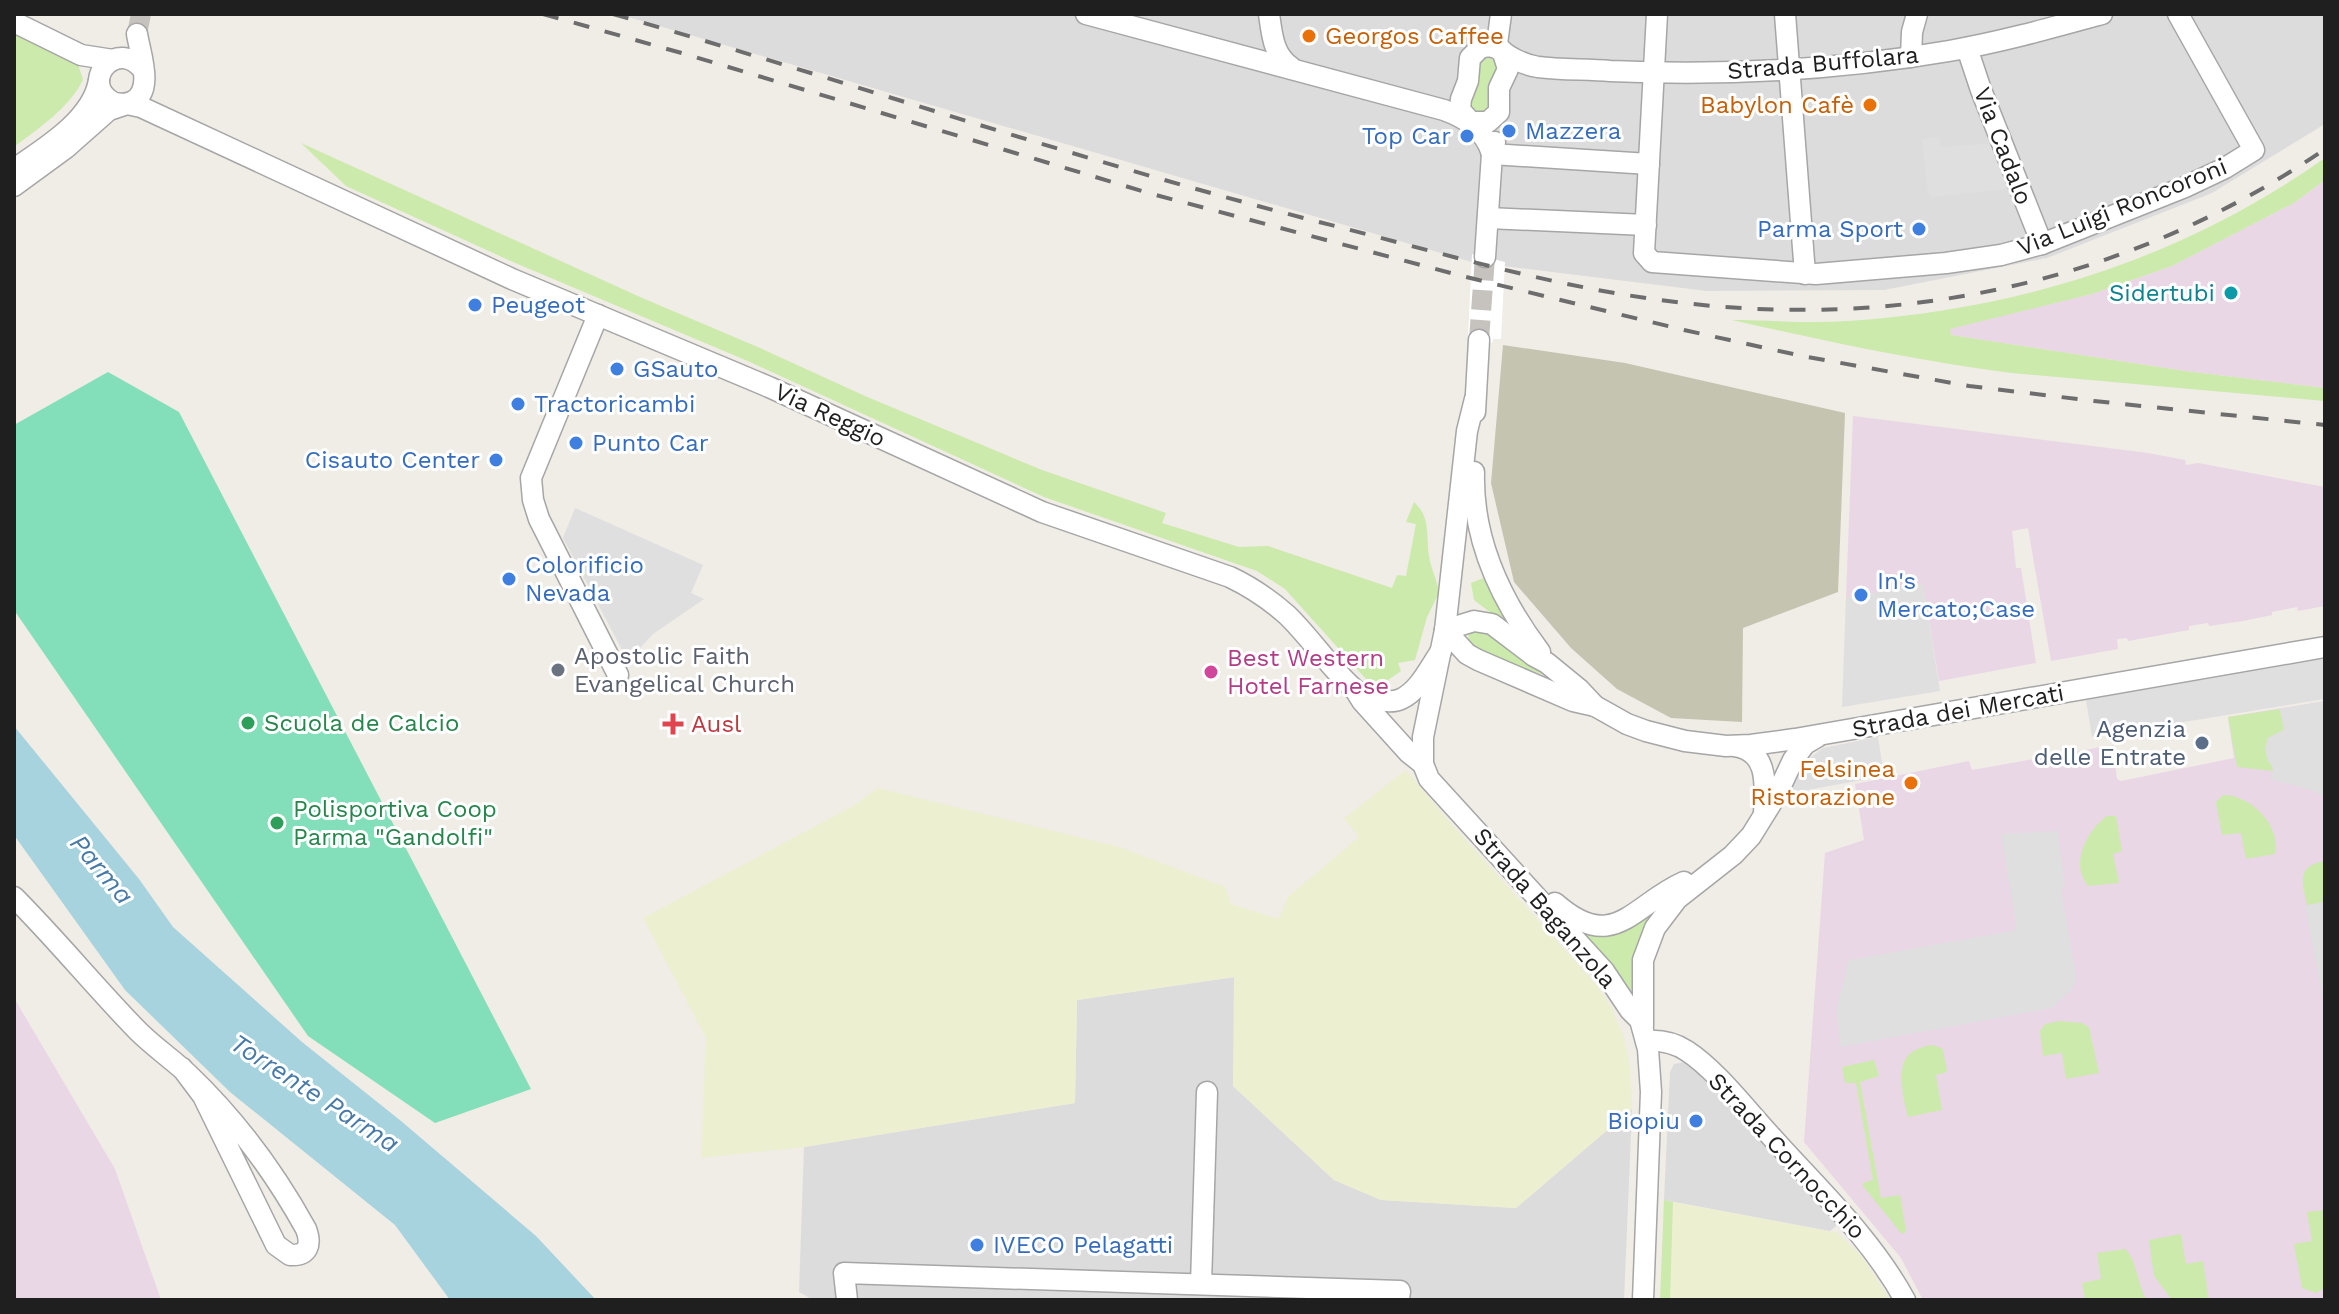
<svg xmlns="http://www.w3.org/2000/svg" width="2339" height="1314" font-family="'Work Sans',sans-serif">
  <rect width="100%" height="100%" fill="#f0ece6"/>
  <!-- residential -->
  <g fill="#dddcdc">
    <path d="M618 14H2325V124L2212 193 2047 258 1884 290 1707 291 1472 262Z"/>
    <path d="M1235 977 1233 1086 1334 1180 1381 1200 1516 1208 1632 1109 1624 1300H813L799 1292 804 1147 1075 1103 1077 1000Z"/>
    <path d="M1685 1062 1693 1064 1841 1222 1830 1231 1664 1200 1670 1072 1674 1064Z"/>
  </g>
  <!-- industrial -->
  <g fill="#e9d7e6">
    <path d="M2325 180V388L2185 371 1950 335V328L2092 294 2172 266 2294 203Z"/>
    <path d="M1853 416 2148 453 2185 460 2186 465 2198 463 2325 487V606L2298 611 2297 607 2272 612V615L2243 621 2209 626 2208 623 2189 626V630L2128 641 2127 638 2117 639 2118 649 2051 661 2028 528 2012 531 2016 568H2021L2036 663 1939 681 1923 585 1846 598Z"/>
    <path d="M2325 701V1300H1923L1901 1258 1804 1142 1825 853 1864 840 1855 784 1969 761 1972 770 2113 745 2117 779 2121 781 2234 758 2228 717Z"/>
    <path d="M14 998 115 1169 161 1300H14Z"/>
  </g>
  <!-- construction -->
  <path fill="#c5c4b1" d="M1503 345 1625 363 1845 413 1838 592 1743 628 1742 722 1671 718 1617 689 1571 648 1514 582 1491 483Z"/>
  <!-- farmland -->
  <g fill="#edefd1">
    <path d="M1406 770 1445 817 1599 988 1612 1009 1624 1037 1630 1068 1632 1109 1516 1208 1381 1200 1334 1180 1233 1086 1234 977 1077 1000 1075 1103 804 1147 701 1158 706 1038 643 918 853 806 878 788 1120 847 1225 887 1231 904 1279 919 1288 897 1359 837 1344 818Z"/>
    <path d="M1673 1202 1838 1233 1863 1258 1890 1300H1670Z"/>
  </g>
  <!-- grass -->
  <g fill="#cceaab">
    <path d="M14 34 78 64 83 80C68 109 40 127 14 147Z"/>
    <path d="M1488 57 1496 62 1497 68 1488 84V108L1484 112 1479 113 1472 109 1471 101 1479 83V64Z"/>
    <path d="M301 143 640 297 760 348 865 396 1042 470 1166 513 1162 523 1239 547 1268 546 1392 588 1397 575 1406 576 1416 524 1406 522 1414 502C1431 517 1426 536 1429 556 1431 569 1437 580 1439 593L1427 617 1415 660 1398 663 1401 671 1375 689 1285 589 1257 571 1044 497 750 362 513 262 346 186Z"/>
    <path d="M2325 158V180L2294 203 2172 266 2092 294 1950 329 1951 335 2185 371 2325 388V401L2012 373C1917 361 1825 341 1732 320 1770 320 1809 324 1848 321 2022 309 2181 259 2325 158Z"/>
    <path d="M1486 577 1512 629 1474 600 1471 583Z"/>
    <path d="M1469 631 1493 633 1547 676 1475 651 1468 643Z"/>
    <path d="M2280 709 2284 730 2268 738 2273 771 2237 767 2228 717Z"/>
    <path d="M2223 795C2251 795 2281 825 2275 854L2246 859 2241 833 2222 835 2216 802Z"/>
    <path d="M2107 816H2116L2122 851 2113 854 2119 883 2088 886C2070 864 2086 831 2107 816Z"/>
    <path d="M2325 861V902L2307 905C2303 883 2295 866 2325 861Z"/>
    <path d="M1657 908C1638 937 1629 965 1634 999L1578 928Z"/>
    <path d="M2060 1021 2082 1023 2089 1027 2099 1073 2066 1079 2062 1053 2043 1056 2040 1031 2045 1024Z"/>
    <path d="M1933 1045 1943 1049 1947 1072 1936 1075 1942 1110 1908 1117C1901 1085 1890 1050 1933 1045Z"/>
    <path d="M1874 1060 1879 1076 1860 1082 1881 1198 1900 1195 1906 1230 1904 1234 1901 1233 1863 1186V1183L1873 1180 1856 1083H1845L1842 1067Z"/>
    <path d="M1664 1200 1673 1202 1670 1300H1660Z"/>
    <path d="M2325 1210V1288L2316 1293 2302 1288 2294 1244 2312 1241 2307 1212Z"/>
    <path d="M2181 1234 2186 1264 2203 1261 2209 1300H2172L2154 1276 2149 1240Z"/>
    <path d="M2125 1249C2137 1259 2137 1285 2147 1300H2085L2082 1283 2101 1279 2097 1253Z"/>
  </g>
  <!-- pitch -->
  <path fill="#83dfb9" d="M108 372 179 412 531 1089 435 1123 308 1036 14 610V425Z"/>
  <!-- parking -->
  <g fill="#dfdfdf">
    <path d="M1939 137 1941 147 1992 143 2007 183 2005 189 1932 197 1928 193 1922 139Z"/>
    <path d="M575 508 703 565 691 593 704 599 653 634 628 661 563 538Z"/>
    <path d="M1923 584 1940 691 1842 707 1846 598Z"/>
    <path d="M2325 659V699L2092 737 2086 700Z"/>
    <path d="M2325 701V798L2314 791 2270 779 2274 768 2268 761 2265 749 2268 738 2284 730 2280 709Z"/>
    <path d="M1878 737 1884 776 1791 793 1793 781 1803 763 1823 748Z"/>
    <path d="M2058 831 2065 887 2061 889 2076 975 2075 984 2069 992 2052 1008 1841 1047 1836 1011 1849 960 2017 930 2001 834Z"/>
    <path d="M2325 902V1010L2305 906Z"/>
  </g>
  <!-- water -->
  <path fill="#a6d3de" d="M14 726 139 879 173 927 302 1042 401 1121 536 1236 596 1300H450L395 1225 230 1092 125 990 14 835Z"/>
  <!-- pier -->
  <path fill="#fff" d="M1472 254 1505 262 1501 339H1493L1492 343 1468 337Z"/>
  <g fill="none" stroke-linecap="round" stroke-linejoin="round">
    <!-- minor-tunnel -->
    <g stroke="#c6c3be" stroke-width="20" stroke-dasharray="20 10" stroke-linecap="butt">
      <path d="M137 34 141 14"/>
      <path d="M1479 340 1485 257"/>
    </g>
    <defs>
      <g id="minor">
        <path d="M1086 14 1444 110C1466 118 1485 130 1492 154"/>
        <path d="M1269 14C1272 34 1273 55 1291 67"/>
        <path d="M1501 14 1497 44C1503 56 1525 65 1538 67 1561 70 1587 69 1610 71 1723 76 1838 70 1949 51 2001 42 2051 28 2102 14"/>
        <path d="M1657 14 1644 253 1652 262 1816 274 1946 263 2001 255 2042 244 2185 187 2225 168 2254 150 2178 14"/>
        <path d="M1785 14 1805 274"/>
        <path d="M14 22 81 55 113 60"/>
        <path d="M137 34C140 53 155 93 131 102 123 105 114 104 108 99 82 78 118 38 143 70"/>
        <path d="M1488 46 1497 48 1503 53 1508 69 1499 88V112L1488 122H1471L1460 110 1461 99 1468 81 1470 58 1480 48Z"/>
        <path d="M1967 48 1981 90 2042 244"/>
        <path d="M1911 57 1912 32 1917 14"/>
        <path d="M1492 154 1649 164"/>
        <path d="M14 169C45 148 93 119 99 80"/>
        <path d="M14 186 66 148 109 110 127 104 141 107 512 279 769 387 1042 512 1230 577C1251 587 1269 599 1287 615 1311 638 1329 667 1354 689 1365 698 1388 705 1401 699 1419 691 1430 667 1441 651"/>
        <path d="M1488 218 1646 225"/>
        <path d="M1485 257 1492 154 1495 142"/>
        <path d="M598 315 531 478 533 500 539 519 618 675"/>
        <path d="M1475 399 1467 431 1445 630 1423 737V764L1429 779 1604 971 1630 1010 1640 1020 1648 1049 1651 1092 1643 1300"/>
        <path d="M1475 412 1479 340"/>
        <path d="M1474 472C1472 539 1500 599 1540 652"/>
        <path d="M1445 630 1474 621 1492 624 1534 656 1547 663 1580 690 1595 706 1627 724 1646 731 1685 741 1726 746 1751 745 1795 739 2325 647"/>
        <path d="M1445 630 1467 654 1478 660 1573 701 1595 706"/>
        <path d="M1357 693 1362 701 1409 753 1423 764"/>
        <path d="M1735 746C1770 751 1765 788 1764 814"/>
        <path d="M14 897C57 940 95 987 138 1031 154 1047 172 1059 189 1075 235 1119 275 1173 306 1229 312 1245 308 1256 290 1255L276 1245 203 1096 182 1068"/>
        <path d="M1555 903C1614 955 1632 905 1684 882"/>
        <path d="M1643 1026V960L1655 928 1677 899 1733 855 1751 836 1777 794 1793 760 1805 744 1817 737"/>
        <path d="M1646 1041C1661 1040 1675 1043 1687 1051 1715 1069 1746 1109 1769 1134 1817 1188 1870 1236 1905 1300"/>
        <path d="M1201 1284 1207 1092"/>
        <path d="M847 1300 844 1273 1400 1291 1399 1300"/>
      </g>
    </defs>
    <!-- minor casing -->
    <use href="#minor" stroke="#a6a6a6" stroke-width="23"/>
    <!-- minor -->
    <use href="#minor" stroke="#fff" stroke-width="20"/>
    <!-- rail -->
    <g stroke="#6d6d6d" stroke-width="4" stroke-dasharray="16 16" stroke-linecap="butt">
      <path d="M543 14 685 54 1152 194 1466 277 1684 330 1802 356 1969 386 2094 401 2325 425"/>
      <path d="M613 14C854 83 1092 165 1335 226 1445 254 1555 287 1668 301 1900 332 2131 282 2325 149"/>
    </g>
  </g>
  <!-- markers -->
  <g fill="#e8710a" stroke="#fff" stroke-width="3">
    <circle cx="1309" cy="36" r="8"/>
    <circle cx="1870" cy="105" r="8"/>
    <circle cx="1911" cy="783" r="8"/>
  </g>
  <g fill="#3f7fe0" stroke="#fff" stroke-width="3">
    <circle cx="1509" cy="131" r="8"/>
    <circle cx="1467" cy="136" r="8"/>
    <circle cx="1919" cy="229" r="8"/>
    <circle cx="475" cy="305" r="8"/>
    <circle cx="617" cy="369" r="8"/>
    <circle cx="518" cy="404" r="8"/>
    <circle cx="576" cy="443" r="8"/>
    <circle cx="496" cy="460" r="8"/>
    <circle cx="509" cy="579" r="8"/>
    <circle cx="1861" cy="595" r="8"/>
    <circle cx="1696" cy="1121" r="8"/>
    <circle cx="977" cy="1245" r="8"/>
  </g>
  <circle fill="#0f9aa8" stroke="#fff" stroke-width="3" cx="2231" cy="293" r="8"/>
  <circle fill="#6b7280" stroke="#fff" stroke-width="3" cx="558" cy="670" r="8"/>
  <circle fill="#d1479c" stroke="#fff" stroke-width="3" cx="1211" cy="672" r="8"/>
  <g fill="#2e9e5b" stroke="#fff" stroke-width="3">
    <circle cx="248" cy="723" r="8"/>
    <circle cx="277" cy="823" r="8"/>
  </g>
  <path fill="#e0444e" stroke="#fff" stroke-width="3" d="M669 712h8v8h8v8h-8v8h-8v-8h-8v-8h8z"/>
  <circle fill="#5c6f8a" stroke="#fff" stroke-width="3" cx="2202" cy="743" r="8"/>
  <g text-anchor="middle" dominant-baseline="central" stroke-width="6" stroke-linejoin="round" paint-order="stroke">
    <!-- food labels -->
    <g font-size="24" fill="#c56008" stroke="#fff" text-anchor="end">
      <text x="1325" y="36" text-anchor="start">Georgos Caffee</text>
      <text x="1854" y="105">Babylon Cafè</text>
      <text x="1895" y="769">Felsinea<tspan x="1895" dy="28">Ristorazione</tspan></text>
    </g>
    <!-- street labels -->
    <g font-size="24" fill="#1f1f1f" stroke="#fff">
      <text transform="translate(1823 63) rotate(-5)">Strada Buffolara</text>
      <text transform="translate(2003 146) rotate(69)">Via Cadalo</text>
      <text transform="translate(2122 207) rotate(-22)">Via Luigi Roncoroni</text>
      <text transform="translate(830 415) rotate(25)">Via Reggio</text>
      <text transform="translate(1958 711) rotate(-10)">Strada dei Mercati</text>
      <text transform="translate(1545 908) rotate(49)">Strada Baganzola</text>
      <text transform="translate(1787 1156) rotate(47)">Strada Cornocchio</text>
    </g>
    <!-- shop labels -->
    <g font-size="24" fill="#366cbe" stroke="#fff" text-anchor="start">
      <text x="1525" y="131">Mazzera</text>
      <text x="1451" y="136" text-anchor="end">Top Car</text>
      <text x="1903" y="229" text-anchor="end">Parma Sport</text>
      <text x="491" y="305">Peugeot</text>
      <text x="633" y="369">GSauto</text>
      <text x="534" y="404">Tractoricambi</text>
      <text x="592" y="443">Punto Car</text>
      <text x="480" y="460" text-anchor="end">Cisauto Center</text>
      <text x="525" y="565">Colorificio<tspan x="525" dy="28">Nevada</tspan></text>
      <text x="1877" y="581">In's<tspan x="1877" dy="28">Mercato;Case</tspan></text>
      <text x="1680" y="1121" text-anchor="end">Biopiu</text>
      <text x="993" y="1245">IVECO Pelagatti</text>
    </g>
    <!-- culture labels -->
    <g font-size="24" fill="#0d838f" stroke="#fff" text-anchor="end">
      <text x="2215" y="293">Sidertubi</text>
    </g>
    <!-- worship labels -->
    <g font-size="24" fill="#5b616d" stroke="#fff" text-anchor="start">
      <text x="574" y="656">Apostolic Faith<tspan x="574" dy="28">Evangelical Church</tspan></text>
    </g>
    <!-- hotel labels -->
    <g font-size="24" fill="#b23c85" stroke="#fff" text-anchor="start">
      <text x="1227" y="658">Best Western<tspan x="1227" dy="28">Hotel Farnese</tspan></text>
    </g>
    <!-- leisure labels -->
    <g font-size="24" fill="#27864d" stroke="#fff" text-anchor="start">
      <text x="264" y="723">Scuola de Calcio</text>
      <text x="293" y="809">Polisportiva Coop<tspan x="293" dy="28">Parma "Gandolfi"</tspan></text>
    </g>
    <!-- health labels -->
    <g font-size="24" fill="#be3a42" stroke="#fff" text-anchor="start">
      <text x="691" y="724">Ausl</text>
    </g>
    <!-- service labels -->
    <g font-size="24" fill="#4e5e75" stroke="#fff" text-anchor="end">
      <text x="2186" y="729">Agenzia<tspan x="2186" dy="28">delle Entrate</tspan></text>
    </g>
    <!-- water labels -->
    <g font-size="26" font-style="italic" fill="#487aa8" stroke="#fff">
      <text transform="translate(102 869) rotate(50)">Parma</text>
      <text transform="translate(315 1093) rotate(33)">Torrente Parma</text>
    </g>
  </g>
  <!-- border -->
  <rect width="2339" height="1314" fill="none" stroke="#1f1f1f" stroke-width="32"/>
</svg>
